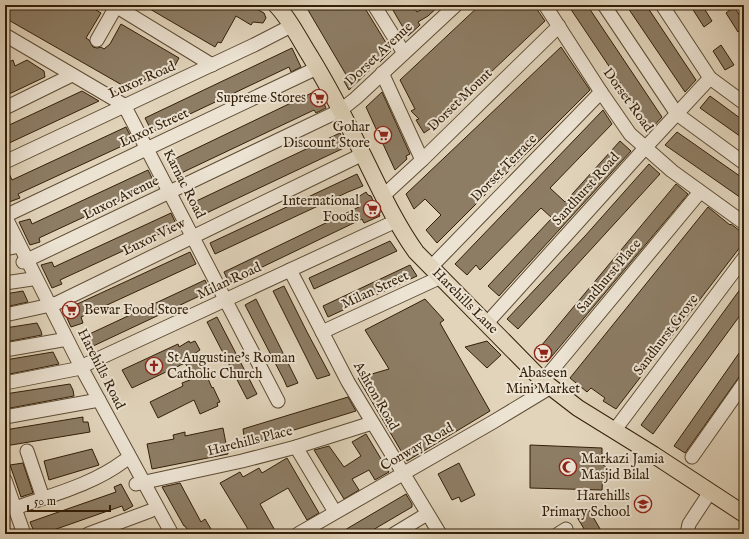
<svg xmlns="http://www.w3.org/2000/svg" width="749" height="539" font-family="'IM FELL English',serif">
  <rect width="100%" height="100%" fill="#e1d4bb"/>
  <filter id="stains"><feTurbulence type="fractalNoise" baseFrequency=".005" numOctaves="4"/><feColorMatrix values="0 0 0 0 .2 0 0 0 0 .09 0 0 0 0 .02 0 0 0 .5 -.17"/></filter>
  <radialGradient id="worn" r=".72"><stop offset=".6" stop-color="#630" stop-opacity="0"/><stop offset="1" stop-color="#630" stop-opacity=".3"/></radialGradient>
  <!-- building -->
  <g fill="#8d7d65" stroke="#331f07">
    <path d="M5 5H28L32 8 34 5H88L101 13 86 38 89 40 93 47 97 48 101 47 104 49 110 44 121 24 179 58 172 71 168 69 165 75 160 72 129 89 5 18Z"/>
    <path d="M143 5H249L264 13 266 18 263 23 253 22 251 25 236 16 221 43 218 42 215 47Z"/>
    <path d="M305 5H363L391 51 380 62 379 60 369 66 371 69 349 90 344 81 348 78Z"/>
    <path d="M390 5H408L410 8 413 6 417 12 429 5H440L428 16 418 22 420 25 408 36Z"/>
    <path d="M480 5H534L545 21 434 126 424 133 416 120 419 119 411 111 415 109 400 80Z"/>
    <path d="M568 5H587L662 117 651 129 646 133 638 120 643 117Z"/>
    <path d="M626 5H646L696 80 685 92Z"/>
    <path d="M690 5H702L712 21 704 27Z"/>
    <path d="M734 7 744 22V29L738 32 726 13Z"/>
    <path d="M721 45 734 65 725 70 713 51Z"/>
    <path d="M561 47 590 90 437 243 426 230 441 215 425 199 414 209 406 194Z"/>
    <path d="M292 48 301 67 291 72 289 67 152 132 145 118Z"/>
    <path d="M13 60 15 66 27 60 44 71 45 77 7 95 5 90V64Z"/>
    <path d="M318 90 326 108 316 113 314 110 175 176 168 162Z"/>
    <path d="M82 91 99 101 5 145V127Z"/>
    <path d="M382 92 410 154 406 156 407 159 395 170 366 107Z"/>
    <path d="M710 96 744 121V139L700 108Z"/>
    <path d="M603 110 612 124 550 188 565 202 620 141 631 151 499 296 488 286 552 218 541 208 480 270 476 265 467 275 455 264Z"/>
    <path d="M126 127 133 141 18 194 20 198 9 202 5 194V170L7 169 12 180Z"/>
    <path d="M677 132 744 179V200L665 145Z"/>
    <path d="M340 133 346 147 196 218 190 204Z"/>
    <path d="M649 164 660 174 518 329 507 319 585 236Z"/>
    <path d="M148 170 155 184 39 238 40 242 30 245 19 222 30 219 32 224Z"/>
    <path d="M357 174 363 186 348 192 215 254 210 243Z"/>
    <path d="M676 184 688 194 547 362 536 352Z"/>
    <path d="M366 192 368 195 371 196 380 216 364 223 362 219 229 283 224 272 359 207 355 199Z"/>
    <path d="M708 207 730 225 731 224 744 234V242L616 409 603 401 605 398 591 388 587 392 570 378Z"/>
    <path d="M171 213 177 226 60 280 62 284 52 288 41 265 52 262 54 267Z"/>
    <path d="M390 241 397 251 314 289 309 278Z"/>
    <path d="M190 252 196 264 81 317 83 323 71 327 63 309 74 303 75 305Z"/>
    <path d="M410 265 417 276 328 317 323 306Z"/>
    <path d="M205 280 210 291 89 348 83 337Z"/>
    <path d="M744 284V310L653 434 641 425Z"/>
    <path d="M284 286 307 332 330 375 317 379 273 291Z"/>
    <path d="M23 291 28 302 5 307V294Z"/>
    <path d="M256 299 298 383 287 387 284 380 245 305Z"/>
    <path d="M425 299 444 320 440 323 490 411 407 461 358 378 389 369 365 330Z"/>
    <path d="M217 317 257 394 247 399 207 322Z"/>
    <path d="M37 323 41 331 42 335 5 342V328Z"/>
    <path d="M189 341 190 343 195 341 200 350 194 354 203 367 212 388 213 387 220 402 217 403 218 406 200 414 194 400 158 418 150 402 183 386 182 383 195 378 185 363 132 388 122 370 178 344 179 347Z"/>
    <path d="M487 341 501 355 487 368 465 347Z"/>
    <path d="M744 346V370L685 453 674 446Z"/>
    <path d="M53 352 59 364 5 375V360Z"/>
    <path d="M70 384 73 390 74 396 5 409V394Z"/>
    <path d="M348 397 356 411 245 445 243 429Z"/>
    <path d="M83 417V422H88L90 432 5 446V430Z"/>
    <path d="M223 428 228 454 152 469 147 444 174 439 173 435 185 432V436Z"/>
    <path d="M366 434 389 472 375 480 369 470 352 479 359 490 344 499 314 450 329 446 344 467 361 456 352 442Z"/>
    <path d="M530 445 602 448V464L606 467V472L603 473 602 490 530 488Z"/>
    <path d="M92 449 99 465 49 480 44 461Z"/>
    <path d="M287 458 319 513 307 520 288 488 260 504 277 534H251L220 483 240 472 243 477 259 468 262 473Z"/>
    <path d="M23 463 33 493 21 497 10 465Z"/>
    <path d="M459 463 475 495 461 502 459 497 452 500 438 474Z"/>
    <path d="M180 483 201 522 205 519 214 534H190L185 526H184L162 487Z"/>
    <path d="M121 484 133 506 124 511 122 506 42 534H35L30 522 116 492 114 487Z"/>
    <path d="M406 494 412 504V507L366 534H338Z"/>
    <path d="M589 510 603 534H587L577 517Z"/>
  </g>
  <g fill="none" stroke-linecap="round" stroke-linejoin="round">
    <defs>
      <g id="minor">
        <path d="M114 5 212 65"/>
        <path d="M374 5 404 53"/>
        <path d="M545 5 601 92 630 134 672 171 744 223"/>
        <path d="M604 5 677 114 744 163"/>
        <path d="M662 5 710 78 744 103"/>
        <path d="M5 35 124 105 278 401"/>
        <path d="M97 40 117 5"/>
        <path d="M382 73 422 160"/>
        <path d="M5 108 72 75"/>
        <path d="M5 162 254 45 291 26"/>
        <path d="M383 196 422 160 559 26"/>
        <path d="M5 216 81 367 172 534"/>
        <path d="M5 216 317 68"/>
        <path d="M5 249 15 247"/>
        <path d="M23 262 341 110 356 98 456 5"/>
        <path d="M431 267 601 92"/>
        <path d="M290 270 348 382 440 534"/>
        <path d="M5 283 32 279"/>
        <path d="M5 315 46 306 57 303 363 154"/>
        <path d="M487 323 645 148 710 78"/>
        <path d="M322 332 441 277"/>
        <path d="M5 350 62 340"/>
        <path d="M543 381 700 192"/>
        <path d="M5 383 76 369 396 221"/>
        <path d="M5 417 99 400"/>
        <path d="M614 431 744 258"/>
        <path d="M296 447 335 512"/>
        <path d="M27 451 43 498"/>
        <path d="M692 457 744 383"/>
        <path d="M5 480 24 534"/>
        <path d="M136 484 242 461 296 447 372 423"/>
        <path d="M15 508C51 495 92 485 124 461"/>
        <path d="M88 534 150 511"/>
        <path d="M298 534 493 422 551 387"/>
        <path d="M394 534 427 514"/>
        <path d="M558 534 566 529"/>
        <path d="M687 534 689 524 710 492"/>
      </g>
      <path id="major" d="M276 5C290 19 299 39 310 56 329 87 346 120 362 153 379 187 394 221 416 252L543 381 578 408 654 455 744 514"/>
    </defs>
    <!-- minor casing -->
    <use href="#minor" stroke="#5e4c34" stroke-width="15"/>
    <!-- major casing -->
    <use href="#major" stroke="#331f07" stroke-width="18"/>
    <!-- minor -->
    <use href="#minor" stroke="#ece3d3" stroke-width="13"/>
    <!-- major -->
    <use href="#major" stroke="#e1d4bb" stroke-width="16"/>
  </g>
  <!-- icons -->
  <defs>
    <symbol id="supermarket-ring" viewBox="-11 -11 22 22"><circle r="9.5" fill="#ece3d3" stroke="#8f2418" stroke-width="1.5"/><path d="M-6-5.5h2.5l.6 2H6L4.5 2H-2.5L-4.4-4H-6ZM-1.5 3.2a1.3 1.3 0 1 0 .1 0ZM3 3.2a1.3 1.3 0 1 0 .1 0Z" fill="#8f2418"/></symbol>
    <symbol id="church-ring" viewBox="-11 -11 22 22"><circle r="9.5" fill="#ece3d3" stroke="#8f2418" stroke-width="1.5"/><path d="M-1.2-6h2.4v3.5h3.3v2.4h-3.3V6h-2.4V-.1h-3.3v-2.4h3.3Z" fill="#8f2418"/></symbol>
    <symbol id="mosque-ring" viewBox="-11 -11 22 22"><circle r="9.5" fill="#ece3d3" stroke="#8f2418" stroke-width="1.5"/><path d="M3.5-4.9A6 6 0 1 0 3.5 4.9A5 5 0 1 1 3.5-4.9Z" fill="#8f2418"/></symbol>
    <symbol id="school-ring" viewBox="-11 -11 22 22"><circle r="9.5" fill="#ece3d3" stroke="#8f2418" stroke-width="1.5"/><path d="M0-5L7-2L0 1L-7-2ZM-4 1L0 2.5L4 1V4Q0 6-4 4Z" fill="#8f2418"/></symbol>
  </defs>
  <g fill-rule="evenodd">
    <use href="#supermarket-ring" x="309" y="88" width="20" height="20"/>
    <use href="#supermarket-ring" x="373" y="125" width="20" height="20"/>
    <use href="#supermarket-ring" x="362" y="199" width="20" height="20"/>
    <use href="#supermarket-ring" x="61" y="300" width="20" height="20"/>
    <use href="#supermarket-ring" x="533" y="343" width="20" height="20"/>
    <use href="#church-ring" x="144" y="356" width="20" height="20"/>
    <use href="#mosque-ring" x="558" y="457" width="20" height="20"/>
    <use href="#school-ring" x="633" y="494" width="20" height="20"/>
  </g>
  <g text-anchor="middle" dominant-baseline="central" stroke-width="4" stroke-linejoin="round" paint-order="stroke">
    <!-- street labels -->
    <g font-size="14" fill="#331f07" stroke="#ece3d3">
      <text transform="translate(379 54) rotate(-43)">Dorset Avenue</text>
      <text transform="translate(142 80) rotate(-24)">Luxor Road</text>
      <text transform="translate(460 100) rotate(-44)">Dorset Mount</text>
      <text transform="translate(628 100) rotate(54)">Dorset Road</text>
      <text transform="translate(154 128) rotate(-25)">Luxor Street</text>
      <text transform="translate(504 168) rotate(-46)">Dorset Terrace</text>
      <text transform="translate(184 184) rotate(63)">Karnac Road</text>
      <text transform="translate(586 189) rotate(-48)">Sandhurst Road</text>
      <text transform="translate(121 198) rotate(-26)">Luxor Avenue</text>
      <text transform="translate(154 237) rotate(-26)">Luxor View</text>
      <text transform="translate(609 276) rotate(-50)">Sandhurst Place</text>
      <text transform="translate(229 281) rotate(-25)">Milan Road</text>
      <text transform="translate(375 290) rotate(-25)">Milan Street</text>
      <text transform="translate(465 301) rotate(45)">Harehills Lane</text>
      <text transform="translate(666 335) rotate(-53)">Sandhurst Grove</text>
      <text transform="translate(101 369) rotate(63)">Harehills Road</text>
      <text transform="translate(376 396) rotate(60)">Ashton Road</text>
      <text transform="translate(250 441) rotate(-14)">Harehills Place</text>
      <text transform="translate(417 447) rotate(-30)">Conway Road</text>
    </g>
    <!-- poi labels -->
    <g font-size="14" fill="#331f07" stroke="#ece3d3" text-anchor="end">
      <text x="306" y="98">Supreme Stores</text>
      <text x="370" y="127">Gohar<tspan x="370" dy="16">Discount Store</tspan></text>
      <text x="359" y="201">International<tspan x="359" dy="16">Foods</tspan></text>
      <text x="84" y="310" text-anchor="start">Bewar Food Store</text>
      <text x="167" y="358" text-anchor="start">St Augustine's Roman<tspan x="167" dy="16">Catholic Church</tspan></text>
      <text x="543" y="373" text-anchor="middle">Abaseen<tspan x="543" dy="16">Mini Market</tspan></text>
      <text x="581" y="459" text-anchor="start">Markazi Jamia<tspan x="581" dy="16">Masjid Bilal</tspan></text>
      <text x="630" y="496">Harehills<tspan x="630" dy="16">Primary School</tspan></text>
    </g>
  </g>
  <!-- margin -->
  <rect width="749" height="539" fill="none" stroke="#e1d4bb" stroke-width="20"/>
  <rect x="6" y="6" width="737" height="527" fill="none" stroke="#331f07" stroke-width="2"/>
  <rect x="10" y="10" width="729" height="519" fill="none" stroke="#331f07"/>
  <!-- scale -->
  <path d="M28 505v6h82v-6" fill="none" stroke="#331f07" stroke-width="2"/>
  <text x="34" y="505" font-size="12" fill="#331f07" stroke="#ece3d3" stroke-width="3" paint-order="stroke">50 m</text>
  <rect width="100%" height="100%" filter="url(#stains)"/>
  <rect width="100%" height="100%" fill="url(#worn)"/>
</svg>
